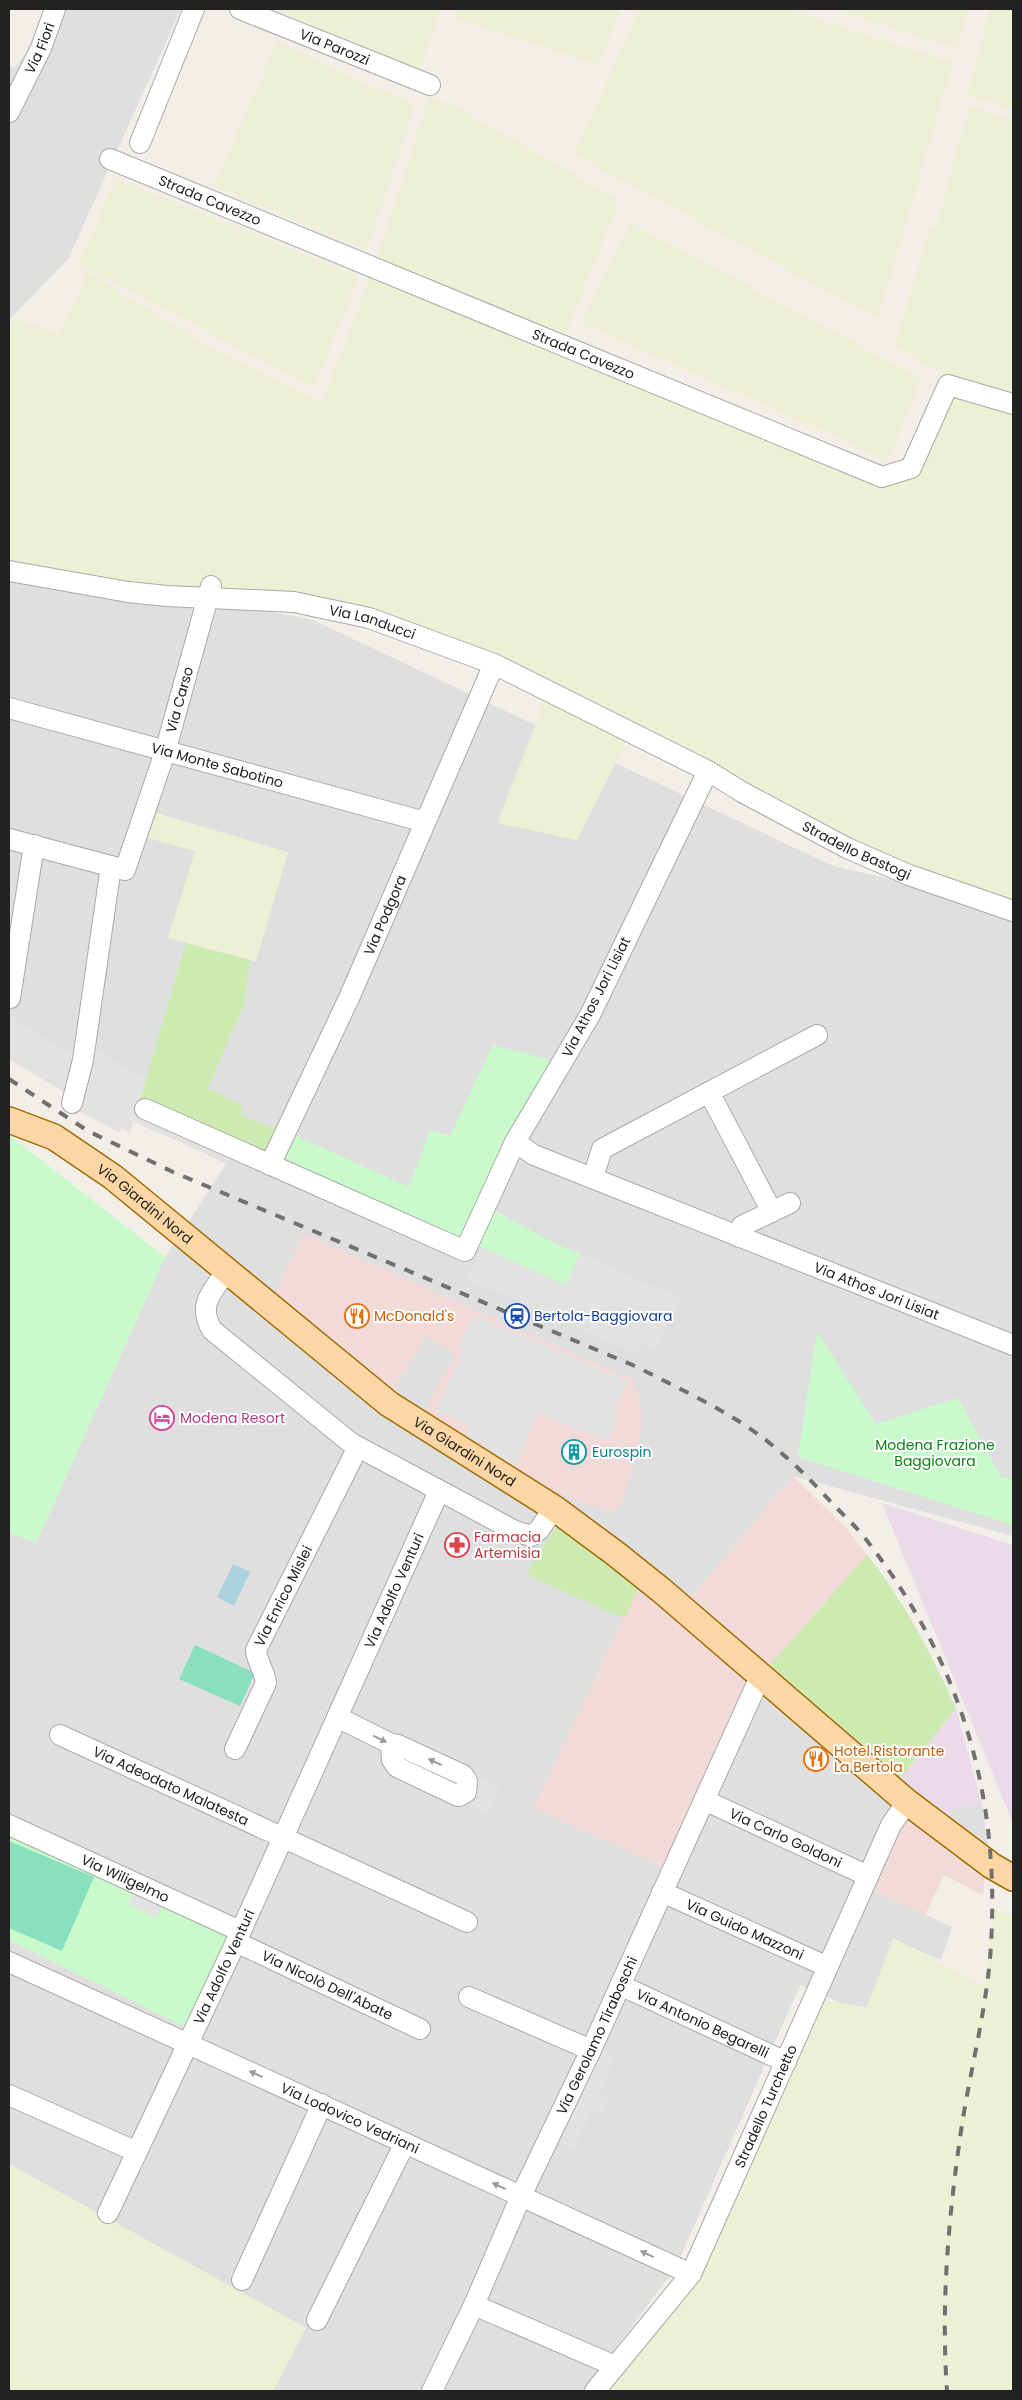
<svg xmlns="http://www.w3.org/2000/svg" width="1022" height="2400" font-family="Poppins,sans-serif">
  <rect width="100%" height="100%" fill="#f2efe9"/>
  <!-- residential -->
  <g fill="#e0dfdf">
    <path d="M64 9H181L68 259 9 320V66L14 68Z"/>
    <path d="M9 562 313 620 833 866 1013 907V1536L793 1476 687 1602 750 1678 911 1814 871 1890 952 1927 941 1960 896 1941 864 2013 800 1985 676 2267 584 2391H273L306 2328 9 2164V1532L36 1543 165 1257 226 1164 9 1056Z"/>
    <path d="M981 1802 983 1809 989 1858 945 1826 954 1809Z"/>
  </g>
  <!-- commercial -->
  <g fill="#f2dad9">
    <path d="M304 1234 633 1380 640 1401 642 1417 641 1434 622 1504 612 1513 519 1478 423 1414 455 1355 426 1336 393 1392 274 1296Z"/>
    <path d="M793 1476 847 1529 867 1555 770 1665 687 1602Z"/>
    <path d="M640 1582 750 1678 666 1868 534 1808Z"/>
    <path d="M911 1814 985 1869 983 1895 944 1875 925 1915 871 1890 897 1829Z"/>
  </g>
  <!-- industrial -->
  <g fill="#ebdbe8">
    <path d="M882 1503 1013 1545V1823Z"/>
    <path d="M956 1708 981 1802 954 1809 945 1826 895 1786Z"/>
  </g>
  <!-- farmland -->
  <g fill="#eef0d5">
    <path d="M279 9H442L418 73 279 11Z"/>
    <path d="M458 9H621L598 65 454 18Z"/>
    <path d="M640 9H786L953 63 878 319 574 154Z"/>
    <path d="M833 9H969L957 49Z"/>
    <path d="M990 9H1013V109L967 96Z"/>
    <path d="M277 42 415 106 367 250 214 186Z"/>
    <path d="M429 96 457 107 619 201 565 336 891 474 917 453 950 377 894 346 931 226 936 227 969 106 1013 119V905L891 862 634 726 577 840 497 823 550 687 358 606 186 594 9 566V327L15 317 58 334 79 295 86 271 208 346 322 402 375 265Z"/>
    <path d="M117 179 360 277 313 388 78 263Z"/>
    <path d="M631 223 922 379 888 460 581 323Z"/>
    <path d="M157 813 288 852 256 962 168 938 195 851 148 838Z"/>
    <path d="M993 1908 1013 1918V2391H601L689 2288 741 2191 821 2000 867 2007 893 1938 985 1987Z"/>
    <path d="M9 2164 306 2328 273 2391H9Z"/>
  </g>
  <!-- grass -->
  <g fill="#cdebb0">
    <path d="M186 943 250 960 244 1005 208 1088 244 1106 241 1115 278 1130C274 1140 272 1149 261 1150L140 1099Z"/>
    <path d="M557 1526 639 1587 626 1616H618L529 1576V1570Z"/>
    <path d="M867 1555C905 1602 931 1654 956 1708L901 1778 770 1665Z"/>
  </g>
  <!-- park -->
  <g fill="#c8facc">
    <path d="M493 1045 547 1059 551 1065 463 1237 454 1240 292 1166C282 1155 287 1146 292 1134L409 1187 430 1130 450 1136Z"/>
    <path d="M9 1135 165 1257 36 1543 9 1532Z"/>
    <path d="M493 1210 554 1243 580 1254 566 1285 476 1245Z"/>
    <path d="M817 1332 876 1424 958 1398 1001 1477 1013 1479V1525L798 1457Z"/>
    <path d="M9 1825 241 1931 193 2031 9 1940Z"/>
  </g>
  <!-- pitch -->
  <g fill="#88e0be">
    <path d="M195 1645 255 1673 240 1706 179 1679Z"/>
    <path d="M9 1841 94 1877 62 1951 9 1928Z"/>
  </g>
  <!-- parking -->
  <g fill="#e2e2e2">
    <path d="M9 1016 73 1055 67 1094 9 1059Z"/>
    <path d="M94 1048 146 1080 130 1133 121 1127 120 1133 79 1111Z"/>
    <path d="M137 1113 232 1154 228 1163 134 1122Z"/>
    <path d="M481 1248 566 1285 580 1254 680 1298 660 1343 653 1348 644 1344 639 1355 467 1279Z"/>
    <path d="M474 1315 628 1381 614 1413 619 1415 608 1441 538 1413 512 1471 463 1441 470 1425 436 1410 464 1349 457 1346Z"/>
    <path d="M388 1735 500 1787 486 1814 384 1764 386 1760 379 1756Z"/>
    <path d="M137 1884 166 1897 157 1918 128 1904Z"/>
    <path d="M593 2045 616 2056 598 2097 606 2102 600 2115 592 2112 574 2149 549 2137Z"/>
  </g>
  <!-- water -->
  <path fill="#aad3df" d="M233 1564 250 1572 234 1606 217 1597Z"/>
  <g fill="none" stroke-linecap="round" stroke-linejoin="round">
    <defs>
      <g id="minor">
        <path id="s1" d="M240 9 430 85"/>
        <path id="s2" d="M9 112 41 48 55 9"/>
        <path d="M140 143 194 9"/>
        <path id="s3" d="M110 159 882 477 911 468 948 385 1013 404"/>
        <path id="s4" d="M9 571 128 592 167 596 294 602 369 618 494 664 708 771 742 792 847 848 909 875 1013 911"/>
        <path id="s5" d="M9 708 425 822"/>
        <path id="s6" d="M708 771 590 1015 515 1142 534 1155 1013 1345"/>
        <path id="s7" d="M9 839 125 870 165 752 211 586"/>
        <path d="M10 998 34 845"/>
        <path d="M709 1092 772 1212"/>
        <path d="M72 1103 83 1060 111 866"/>
        <path d="M145 1109 465 1251 515 1142"/>
        <path id="s8" d="M270 1165 349 998 494 664"/>
        <path d="M593 1177 602 1149 817 1035"/>
        <path d="M739 1237 742 1226 790 1203"/>
        <path d="M227 1271C212 1292 197 1304 212 1330L351 1443 515 1531 531 1536 539 1530 554 1508"/>
        <path d="M337 1717 391 1744 392 1760 397 1767 456 1795 459 1796 466 1792 467 1781 463 1775 398 1745 391 1744"/>
        <path id="s9" d="M60 1735 467 1922"/>
        <path id="s10" d="M235 1749 266 1683C265 1671 257 1663 256 1650L358 1447"/>
        <path id="s11" d="M704 1800 868 1876"/>
        <path id="s12" d="M9 1825 240 1931"/>
        <path id="s13" d="M662 1892 828 1967"/>
        <path id="s14" d="M236 1942 420 2029"/>
        <path id="s15" d="M9 1962 691 2274"/>
        <path id="s16" d="M620 1985 786 2062"/>
        <path d="M469 1997 591 2050"/>
        <path d="M9 2095 137 2152"/>
        <path id="s17" d="M108 2213 236 1942 439 1491"/>
        <path d="M242 2280 322 2104"/>
        <path d="M474 2305 615 2366"/>
        <path d="M317 2320 405 2143"/>
        <path id="s18" d="M432 2391 474 2305 521 2196 591 2050 760 1677"/>
        <path id="s19" d="M595 2391 691 2274 891 1825 907 1802"/>
      </g>
      <g id="major">
        <path id="s20" d="M9 1120 54 1137 113 1177 389 1404 554 1508 616 1554 661 1590 907 1802 992 1866 1013 1878"/>
      </g>
    </defs>
    <!-- minor casing -->
    <use href="#minor" stroke="#a9a9a9" stroke-width="22"/>
    <!-- major casing -->
    <use href="#major" stroke="#a06b00" stroke-width="28"/>
    <!-- minor -->
    <use href="#minor" stroke="#fff" stroke-width="20"/>
    <!-- major -->
    <use href="#major" stroke="#fcd6a4" stroke-width="25"/>
    <!-- rail -->
    <path stroke="#707070" stroke-width="4" stroke-dasharray="10 10" stroke-linecap="butt" d="M9 1079 88 1131 173 1172 635 1366C674 1386 724 1409 759 1435 785 1454 810 1479 832 1503 844 1516 858 1528 868 1542 961 1663 1000 1794 991 1945 987 2011 969 2073 960 2138 948 2222 941 2306 947 2391"/>
  </g>
  <!-- one-way arrows -->
  <defs><path id="oneway-solid" d="M-6-.8H1V-3.2L6.5 0L1 3.2V.8H-6Z" transform="scale(1.25)"/></defs>
  <g fill="#9c9c9c">
    <use href="#oneway-solid" transform="translate(380 1739) rotate(26)"/>
    <use href="#oneway-solid" transform="translate(435 1762) rotate(-155)"/>
    <use href="#oneway-solid" transform="translate(256 2074) rotate(-156)"/>
    <use href="#oneway-solid" transform="translate(499 2186) rotate(-155)"/>
    <use href="#oneway-solid" transform="translate(647 2254) rotate(-155)"/>
  </g>
  <!-- icons -->
  <defs>
    <symbol id="restaurant-ring" viewBox="-11 -11 22 22"><circle r="9.5" fill="#fff" stroke="#e8710a" stroke-width="1.5"/><path d="M-5-6h1v4h1v-4h1v4h1v-4h1v5L-1.5 .5V6h-2V.5L-5-1ZM5-6V6H3V1.5H1.5Q1.5-4 5-6Z" fill="#e8710a"/></symbol>
    <symbol id="station-ring" viewBox="-11 -11 22 22"><circle r="9.5" fill="#fff" stroke="#1a4fb4" stroke-width="1.5"/><path d="M-3-6H3Q5-6 5-4V2Q5 4 3 4L4.5 6H3L1.5 4h-3L-3 6H-4.5L-3 4Q-5 4-5 2V-4Q-5-6-3-6ZM-3.5-4v3h7v-3ZM-3.5 1v1.5H-2V1ZM2 1v1.5H3.5V1Z" fill="#1a4fb4"/></symbol>
    <symbol id="hotel-ring" viewBox="-11 -11 22 22"><circle r="9.5" fill="#fff" stroke="#d1479c" stroke-width="1.5"/><path d="M-6-4.5h1.5V1H6V5H4.5V3h-9V5H-6ZM-4 0a1.8 1.8 0 1 1 3.6 0ZM.5 0V-2.5h3Q6-2.5 6 0Z" fill="#d1479c"/></symbol>
    <symbol id="building-ring" viewBox="-11 -11 22 22"><circle r="9.5" fill="#fff" stroke="#0f9aa8" stroke-width="1.5"/><path d="M-4-6H4V6H1V3H-1V6H-4ZM-2.5-4.3h1.7v1.8h-1.7ZM.8-4.3h1.7v1.8H.8ZM-2.5-1h1.7V.8h-1.7ZM.8-1h1.7V.8H.8Z" fill="#0f9aa8"/></symbol>
    <symbol id="pharmacy-ring" viewBox="-11 -11 22 22"><circle r="9.5" fill="#fff" stroke="#e0444e" stroke-width="1.5"/><path d="M-2-6h4v4h4v4h-4v4h-4v-4h-4v-4h4Z" fill="#e0444e"/></symbol>
  </defs>
  <g fill-rule="evenodd">
    <use href="#restaurant-ring" x="343" y="1302" width="28" height="28"/>
    <use href="#station-ring" x="503" y="1302" width="28" height="28"/>
    <use href="#hotel-ring" x="148" y="1404" width="28" height="28"/>
    <use href="#building-ring" x="560" y="1438" width="28" height="28"/>
    <use href="#pharmacy-ring" x="443" y="1531" width="28" height="28"/>
    <use href="#restaurant-ring" x="802" y="1745" width="28" height="28"/>
  </g>
  <g text-anchor="middle" dominant-baseline="central" stroke-width="4" stroke-linejoin="round" paint-order="stroke">
    <!-- street labels -->
    <g font-size="14" fill="#222" stroke="#fff">
      <text stroke="none"><textPath href="#s2" startOffset="71">Via Fiori</textPath></text>
      <text stroke="none"><textPath href="#s1" startOffset="102">Via Parozzi</textPath></text>
      <text stroke="none"><textPath href="#s3" startOffset="108">Strada Cavezzo</textPath></text>
      <text stroke="none"><textPath href="#s3" startOffset="512">Strada Cavezzo</textPath></text>
      <text stroke="none"><textPath href="#s4" startOffset="368">Via Landucci</textPath></text>
      <text stroke="none"><textPath href="#s7" startOffset="299">Via Carso</textPath></text>
      <text stroke="none"><textPath href="#s5" startOffset="216">Via Monte Sabotino</textPath></text>
      <text stroke="none"><textPath href="#s4" startOffset="905">Stradello Bastogi</textPath></text>
      <text stroke="none"><textPath href="#s8" startOffset="275">Via Podgora</textPath></text>
      <text transform="translate(596 997) rotate(-63)">Via Athos Jori Lisiat</text>
      <text stroke="none"><textPath href="#s20" startOffset="161">Via Giardini Nord</textPath></text>
      <text stroke="none"><textPath href="#s6" startOffset="810">Via Athos Jori Lisiat</textPath></text>
      <text stroke="none"><textPath href="#s20" startOffset="566">Via Giardini Nord</textPath></text>
      <text stroke="none"><textPath href="#s17" startOffset="685">Via Adolfo Venturi</textPath></text>
      <text stroke="none"><textPath href="#s10" startOffset="168">Via Enrico Mislei</textPath></text>
      <text stroke="none"><textPath href="#s9" startOffset="122">Via Adeodato Malatesta</textPath></text>
      <text stroke="none"><textPath href="#s11" startOffset="90">Via Carlo Goldoni</textPath></text>
      <text stroke="none"><textPath href="#s12" startOffset="128">Via Wiligelmo</textPath></text>
      <text stroke="none"><textPath href="#s13" startOffset="91">Via Guido Mazzoni</textPath></text>
      <text stroke="none"><textPath href="#s17" startOffset="272">Via Adolfo Venturi</textPath></text>
      <text stroke="none"><textPath href="#s14" startOffset="101">Via Nicolò Dell'Abate</textPath></text>
      <text stroke="none"><textPath href="#s16" startOffset="91">Via Antonio Begarelli</textPath></text>
      <text stroke="none"><textPath href="#s18" startOffset="392">Via Gerolamo Tiraboschi</textPath></text>
      <text stroke="none"><textPath href="#s19" startOffset="335">Stradello Turchetto</textPath></text>
      <text stroke="none"><textPath href="#s15" startOffset="375">Via Lodovico Vedriani</textPath></text>
    </g>
    <!-- food labels -->
    <g font-size="14" fill="#c56008" stroke="#fff" text-anchor="start">
      <text x="374" y="1316">McDonald's</text>
      <text x="834" y="1751">Hotel Ristorante<tspan x="834" dy="16">La Bertola</tspan></text>
    </g>
    <!-- transit labels -->
    <g font-size="14" fill="#164399" stroke="#fff" text-anchor="start">
      <text x="534" y="1316">Bertola-Baggiovara</text>
    </g>
    <!-- hotel labels -->
    <g font-size="14" fill="#b23c85" stroke="#fff" text-anchor="start">
      <text x="180" y="1418">Modena Resort</text>
    </g>
    <!-- park labels -->
    <g font-size="14" fill="#0c8416" stroke="#fff">
      <text x="935" y="1445">Modena Frazione<tspan x="935" dy="16">Baggiovara</tspan></text>
    </g>
    <!-- culture labels -->
    <g font-size="14" fill="#0d838f" stroke="#fff" text-anchor="start">
      <text x="592" y="1452">Eurospin</text>
    </g>
    <!-- health labels -->
    <g font-size="14" fill="#be3a42" stroke="#fff" text-anchor="start">
      <text x="474" y="1537">Farmacia<tspan x="474" dy="16">Artemisia</tspan></text>
    </g>
  </g>
  <!-- border -->
  <rect width="1022" height="2400" fill="none" stroke="#222222" stroke-width="20"/>
</svg>
